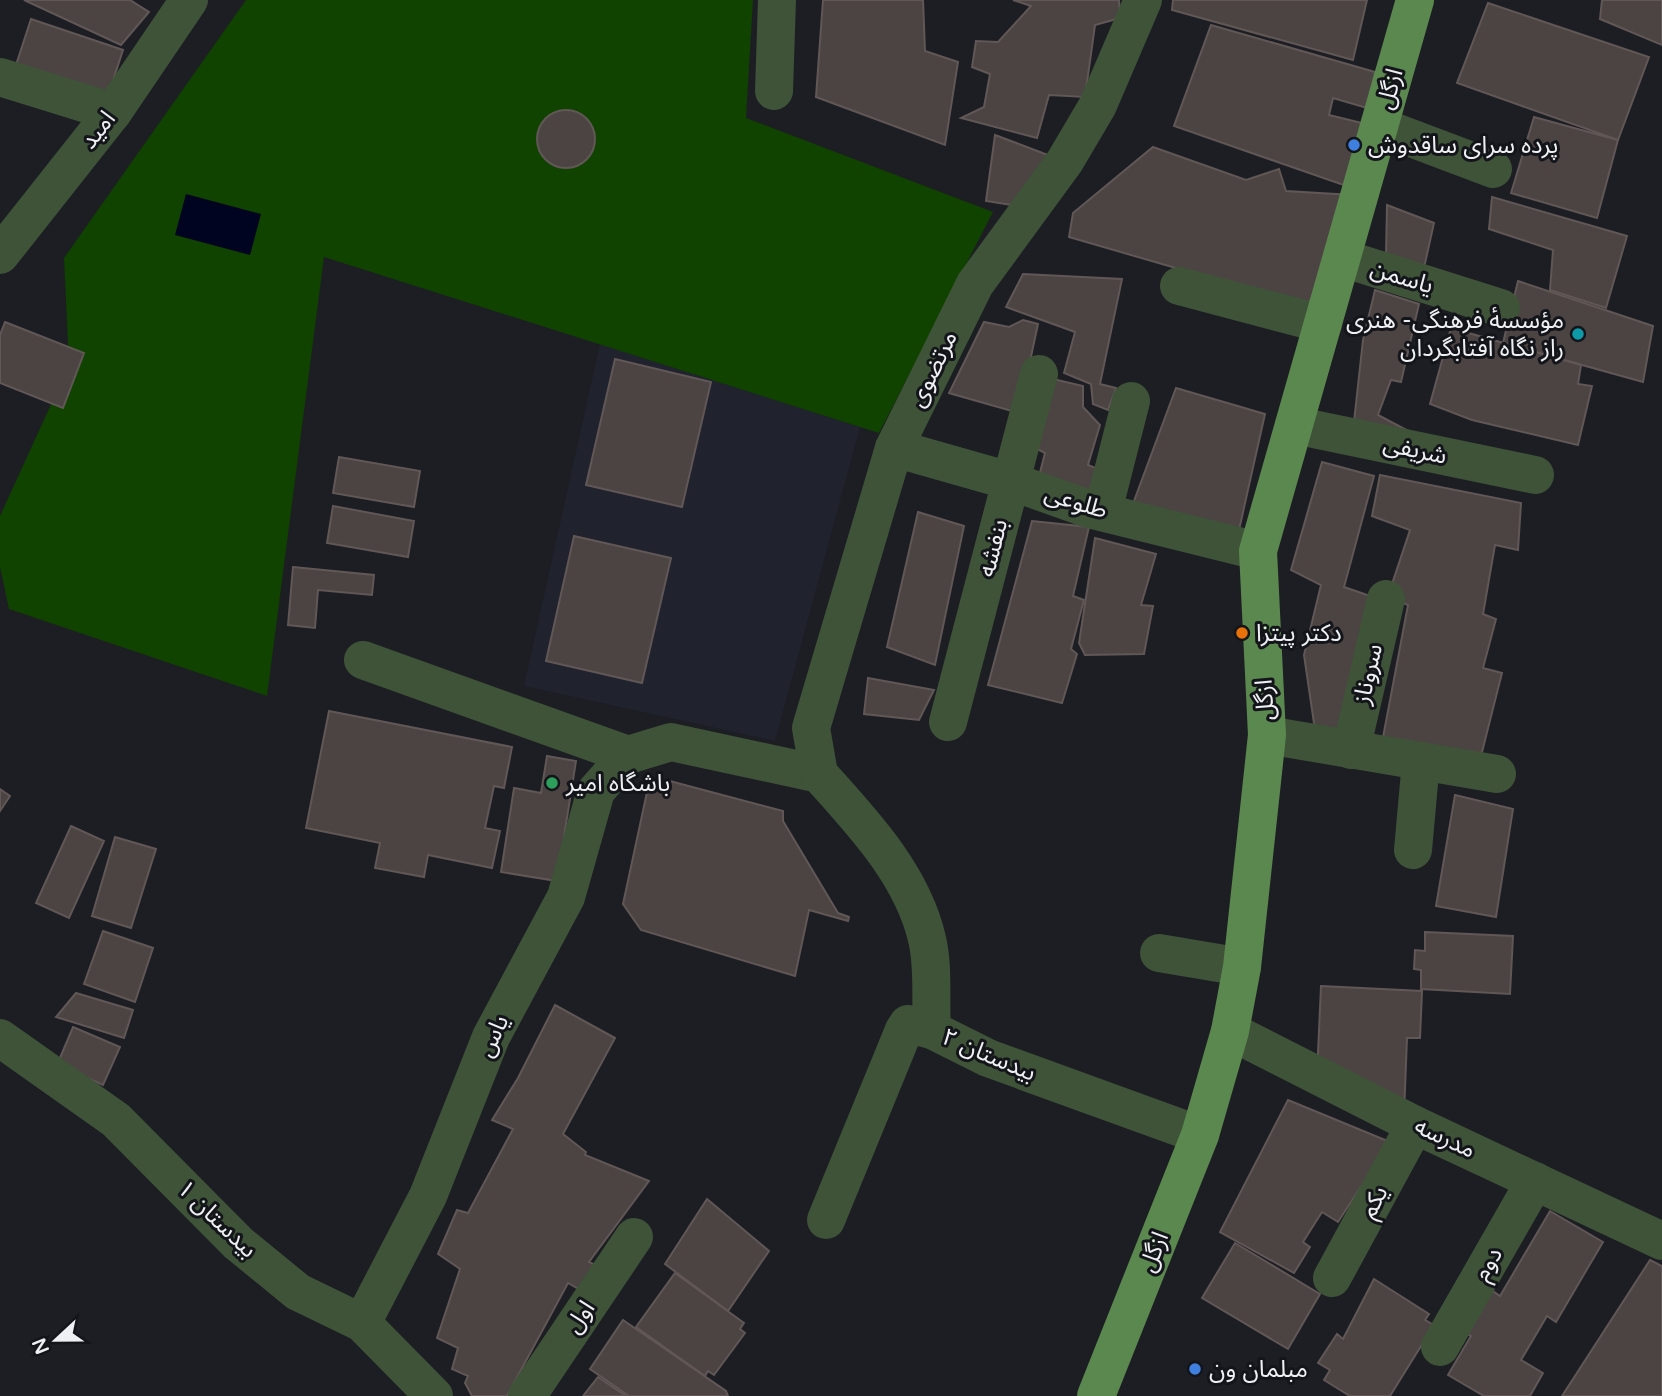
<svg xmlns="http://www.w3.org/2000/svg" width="1662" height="1396" font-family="'Varela Round','Noto Sans Arabic',sans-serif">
  <rect width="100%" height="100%" fill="#1c1e23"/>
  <!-- built -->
  <path fill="#20222e" d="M600 344 860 427 775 741 524 686Z"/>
  <!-- green -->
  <path fill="#104200" d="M246 0H753L746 118 993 212 879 433 324 257 267 696 9 609 0 567V516L69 365 64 258Z"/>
  <!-- water -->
  <path fill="#000420" d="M186 194 261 214 250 255 175 235Z"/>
  <!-- building -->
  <g fill="#4c4443" stroke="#605756" stroke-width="2">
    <path d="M24 0H130L149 12 121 45Z"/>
    <path d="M823 0H923L925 51 958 62 945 145 816 97Z"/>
    <path d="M1013 0H1119L1120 18 1095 25 1085 97 1049 95 1037 138 961 118 984 107 990 74 972 67 976 41 998 42 1031 6Z"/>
    <path d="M1173 0H1367L1353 60 1172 10Z"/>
    <path d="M1602 0H1662V45L1600 19Z"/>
    <path d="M1488 3 1649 57 1618 140 1457 83Z"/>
    <path d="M31 19 123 50 107 99 15 68Z"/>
    <path d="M1211 25 1375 72 1367 108 1333 98 1329 115 1370 125 1355 189 1174 126Z"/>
    <circle cx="566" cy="139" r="29"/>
    <path d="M1534 117 1618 140 1597 218 1511 193Z"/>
    <path d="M995 135 1048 155 1024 207 986 201Z"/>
    <path d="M1153 147 1246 180 1279 169 1286 191 1352 195 1324 292 1303 305 1069 237 1073 213Z"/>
    <path d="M1492 197 1627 236 1606 308 1550 290 1553 250 1489 229Z"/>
    <path d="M1387 205 1434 223 1424 268 1386 255Z"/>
    <path d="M1023 274 1122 279 1100 384 1116 388 1108 410 1093 404 1091 384 1064 373 1075 332 1006 307Z"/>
    <path d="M1518 281 1653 326 1643 382 1503 343Z"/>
    <path d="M1375 290 1419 304 1401 382 1391 380 1378 415 1414 434 1353 431 1363 340Z"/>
    <path d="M1023 320 1038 324 1019 413 949 393 984 322 1009 327Z"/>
    <path d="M5 322 84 353 63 408 0 383V335Z"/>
    <path d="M1451 328 1581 365 1578 384 1592 386 1578 445 1472 420 1430 404Z"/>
    <path d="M615 359 711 382 682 507 586 485Z"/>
    <path d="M1053 379 1083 386V407L1100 425 1088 465 1103 471 1095 501 1038 480 1045 453 1026 443Z"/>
    <path d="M1176 388 1265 414 1237 539 1131 509Z"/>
    <path d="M339 457 420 471 414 507 333 493Z"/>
    <path d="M1322 462 1374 476 1344 587 1373 597 1338 738 1316 737 1304 655 1321 585 1291 570Z"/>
    <path d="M1380 475 1521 503 1518 550 1495 545 1483 614 1496 619 1483 668 1502 673 1479 764 1381 748 1408 605 1388 596 1410 530 1372 516Z"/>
    <path d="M333 506 414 521 408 557 327 543Z"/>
    <path d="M918 512 964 526 935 665 887 647Z"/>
    <path d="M1032 521 1089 527 1073 596 1084 600 1071 649 1077 654 1062 703 988 685Z"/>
    <path d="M574 536 671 558 642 683 546 661Z"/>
    <path d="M1095 538 1156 554 1141 605 1153 606 1144 654 1085 655 1079 643Z"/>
    <path d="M293 567 374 575 372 595 318 590 315 628 288 625Z"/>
    <path d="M868 678 934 690 919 720 864 714Z"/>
    <path d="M329 711 512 747 504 788 494 786 485 828 500 831 492 868 428 855 424 877 375 868 380 843 306 828Z"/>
    <path d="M547 756 576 761 557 881 501 872 514 788 541 793Z"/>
    <path d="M666 780 783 811V821L838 913 849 917 848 921 809 910 795 976 641 930 623 904 647 792Z"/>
    <path d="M0 789 10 796 0 811Z"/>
    <path d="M1455 795 1513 809 1496 917 1436 906Z"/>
    <path d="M71 826 104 841 69 918 36 903Z"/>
    <path d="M115 837 156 849 131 928 92 916Z"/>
    <path d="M103 931 153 948 135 1002 84 984Z"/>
    <path d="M1425 932 1513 936 1510 994 1421 989V970L1414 969 1415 950 1425 951Z"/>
    <path d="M1321 986 1422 991 1420 1038H1407L1404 1115 1317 1075Z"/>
    <path d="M76 993 133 1010 124 1038 56 1017Z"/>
    <path d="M555 1005 615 1038 563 1134 586 1152 585 1155 649 1181 589 1262 597 1266 584 1292 568 1283 507 1396H472L465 1383 468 1376 452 1369 458 1348 437 1338 460 1269 438 1254 457 1210 468 1213 513 1129 492 1120 518 1078Z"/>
    <path d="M73 1027 120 1047 103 1085 57 1065Z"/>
    <path d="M1288 1100 1390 1142 1338 1222 1322 1212 1303 1242 1310 1247 1294 1273 1220 1232Z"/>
    <path d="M707 1199 769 1251 728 1311 665 1264Z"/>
    <path d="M1550 1211 1603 1242 1556 1322 1547 1316 1521 1360 1543 1373 1530 1396H1484L1448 1375 1471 1336 1458 1329 1484 1285 1500 1296Z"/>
    <path d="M1235 1243 1320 1294 1288 1349 1202 1298Z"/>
    <path d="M1650 1260 1662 1266V1396H1562Z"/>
    <path d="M675 1273 744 1323 740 1329 745 1333 714 1375 708 1371 705 1376 636 1327Z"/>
    <path d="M1374 1279 1429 1314 1425 1320 1434 1325 1390 1396H1350L1324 1380 1330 1370 1318 1363 1337 1334 1343 1339Z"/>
    <path d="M623 1320 726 1391 728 1396H629L590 1369Z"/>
    <path d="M598 1377 626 1396H583Z"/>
  </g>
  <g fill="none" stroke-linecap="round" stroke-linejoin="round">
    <!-- minor -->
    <g stroke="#3e5338" stroke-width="38">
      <path d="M0 77 113 112"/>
      <path d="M774 91 777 0"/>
      <path d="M1379 126 1493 169"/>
      <path d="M0 255 113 112 189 0"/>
      <path d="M1342 258 1501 308"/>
      <path d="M1179 286 1323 324"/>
      <path d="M1294 425 1535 475"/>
      <path d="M894 448 1010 481 1089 509 1258 551"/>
      <path d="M1103 511 1131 401"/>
      <path d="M363 660 628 755 671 742 819 774"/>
      <path d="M948 722 1039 374"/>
      <path d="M1267 735 1497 774"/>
      <path d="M1351 750 1386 599"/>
      <path d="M819 774 811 728 894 448 975 284 1065 161 1098 105 1143 0"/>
      <path d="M819 774C862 822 912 874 927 939 934 967 930 1001 932 1030L988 1058 1200 1135"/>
      <path d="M1413 850 1421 761"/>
      <path d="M1159 953 1242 967"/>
      <path d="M1230 1031 1415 1125 1662 1241"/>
      <path d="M0 1038 116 1120 238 1243 298 1292 362 1323 434 1396"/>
      <path d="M826 1220 904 1030 908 1024 932 1030"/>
      <path d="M1332 1278 1415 1125"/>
      <path d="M362 1323 428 1196 491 1037 566 897 596 791 628 755"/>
      <path d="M1440 1347 1535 1181"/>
      <path d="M527 1396 634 1237"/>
    </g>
    <!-- major -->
    <path stroke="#5b884e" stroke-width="38" d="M1096 1396 1200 1135 1230 1031 1242 967 1267 735 1258 551 1415 0"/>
  </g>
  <!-- markers -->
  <g fill="#3f7fe0" stroke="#13151a" stroke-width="2.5">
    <circle cx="1354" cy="145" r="7"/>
    <circle cx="1195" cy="1369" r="7"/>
  </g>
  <circle fill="#0f9aa8" stroke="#13151a" stroke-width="2.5" cx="1578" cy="334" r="7"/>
  <circle fill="#e8710a" stroke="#13151a" stroke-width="2.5" cx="1242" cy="633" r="7"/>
  <circle fill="#2e9e5b" stroke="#13151a" stroke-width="2.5" cx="552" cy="783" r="7"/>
  <g text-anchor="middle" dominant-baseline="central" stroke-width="6" stroke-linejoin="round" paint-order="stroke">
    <!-- street labels -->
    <g font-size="24" fill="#eff0f4" stroke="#13151a">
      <text transform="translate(1390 89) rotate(-74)">ازگل</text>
      <text transform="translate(98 130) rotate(-52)">امید</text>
      <text transform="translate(1402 277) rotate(17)">یاسمن</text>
      <text transform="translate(933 369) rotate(-64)">مرتضوی</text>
      <text transform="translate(1415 450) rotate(12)">شریفی</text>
      <text transform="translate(1076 502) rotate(17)">طلوعی</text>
      <text transform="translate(993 548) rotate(-76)">بنفشه</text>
      <text transform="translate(1368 674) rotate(-77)">سروناز</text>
      <text transform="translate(1265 700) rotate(-93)">ازگل</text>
      <text transform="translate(493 1036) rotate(-65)">یاس</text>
      <text transform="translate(989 1055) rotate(23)">بیدستان ۲</text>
      <text transform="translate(1445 1138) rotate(25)">مدرسه</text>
      <text transform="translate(1374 1202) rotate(-62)">یکم</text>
      <text transform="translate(217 1219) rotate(44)">بیدستان ۱</text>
      <text transform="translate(1154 1252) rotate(-68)">ازگل</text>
      <text transform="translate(1488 1264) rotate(-60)">دوم</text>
      <text transform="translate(580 1317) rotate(-56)">اول</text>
    </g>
    <!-- poi labels -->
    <g font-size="24" fill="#eff0f4" stroke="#13151a" text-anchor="start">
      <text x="1368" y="145">پرده سرای ساقدوش</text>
      <text x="1564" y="320" text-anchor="end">مؤسسۀ فرهنگی- هنری<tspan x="1564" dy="28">راز نگاه آفتابگردان</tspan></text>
      <text x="1256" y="633">دکتر پیتزا</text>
      <text x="566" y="783">باشگاه امیر</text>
      <text x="1209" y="1369">مبلمان ون</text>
    </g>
  </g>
  <!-- north arrow -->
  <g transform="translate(56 1340) rotate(248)" stroke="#13151a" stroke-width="5" paint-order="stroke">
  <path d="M0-5L12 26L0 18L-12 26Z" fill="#eff0f4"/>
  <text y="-10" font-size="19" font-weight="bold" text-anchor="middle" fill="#eff0f4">N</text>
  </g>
</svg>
